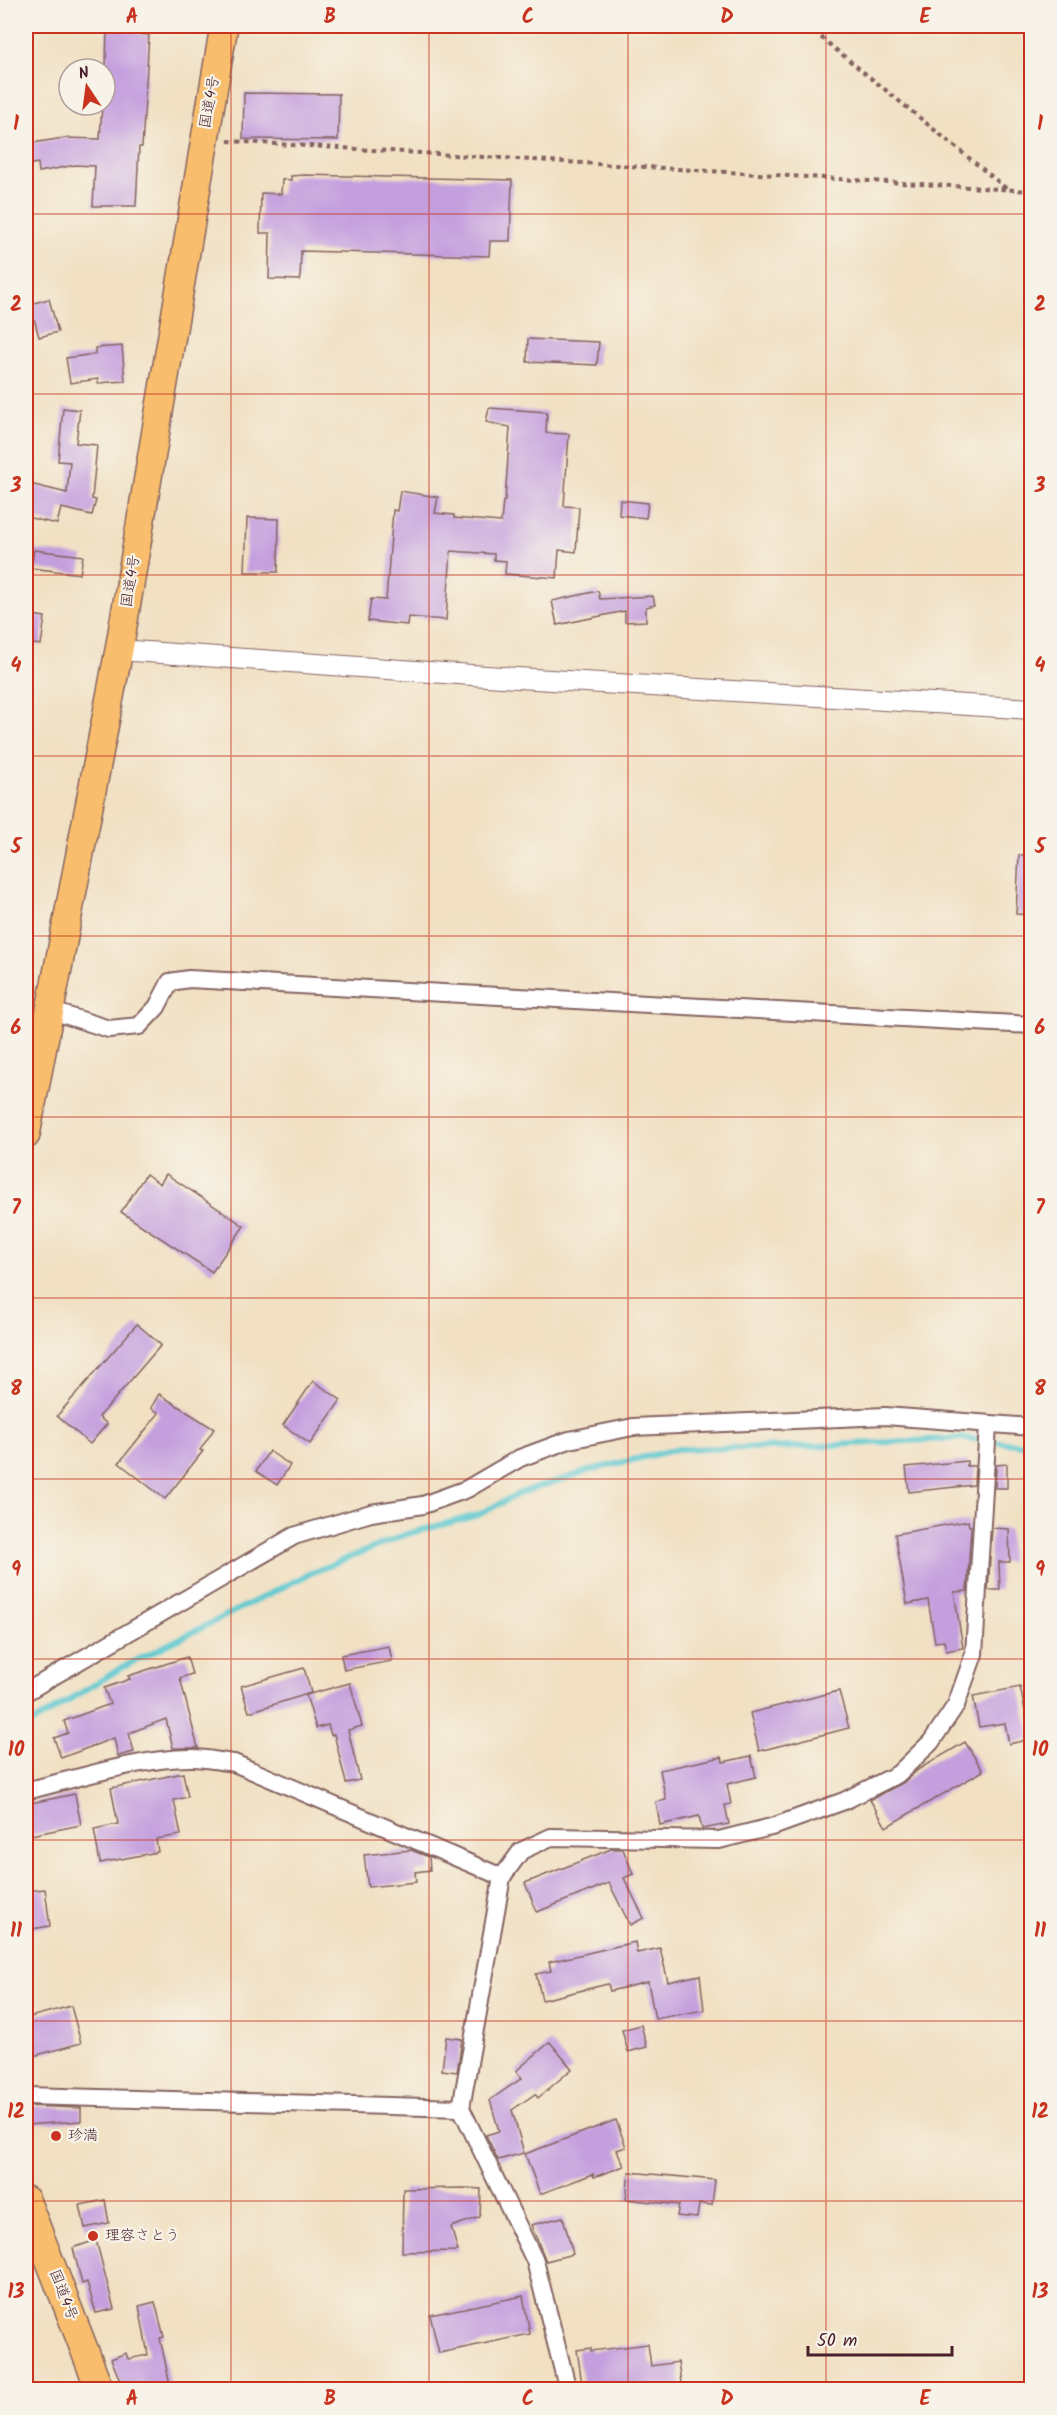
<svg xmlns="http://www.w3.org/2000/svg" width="1057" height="2415" font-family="Kalam,'Klee One',sans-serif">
  <rect width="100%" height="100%" fill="#f7f3e8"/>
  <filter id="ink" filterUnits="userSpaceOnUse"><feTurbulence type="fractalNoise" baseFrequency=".0167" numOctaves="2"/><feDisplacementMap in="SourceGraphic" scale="12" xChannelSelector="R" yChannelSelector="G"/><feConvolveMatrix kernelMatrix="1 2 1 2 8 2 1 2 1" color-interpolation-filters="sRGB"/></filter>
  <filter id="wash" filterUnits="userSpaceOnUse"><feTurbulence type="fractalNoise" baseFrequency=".008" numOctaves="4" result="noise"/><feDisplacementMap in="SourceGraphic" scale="24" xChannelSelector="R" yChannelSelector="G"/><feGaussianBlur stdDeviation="1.35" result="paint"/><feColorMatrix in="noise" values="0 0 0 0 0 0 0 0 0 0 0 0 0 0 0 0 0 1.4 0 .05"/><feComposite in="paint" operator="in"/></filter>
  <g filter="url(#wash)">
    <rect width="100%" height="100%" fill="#f1e0c2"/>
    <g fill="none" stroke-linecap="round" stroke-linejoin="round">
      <!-- stream -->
      <path stroke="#5ac7cf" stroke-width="6" d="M26 1727 121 1668 311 1573 407 1534 478 1515 520 1493 591 1470 678 1449 799 1447 964 1438 1032 1446"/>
    </g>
    <g id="blocks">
      <!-- building -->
      <g fill="#c49fde">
        <path d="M107 26H141L139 34 149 35 142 147H139L136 206H93L95 166 75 165 39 172 38 163 26 165V144L64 138 100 139 102 105H105Z"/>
        <path d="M244 93 339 94 338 140 243 139Z"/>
        <path d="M304 175 512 180 510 241H490L489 256 301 251 300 280 269 279 270 233H260L261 193 281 194 282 179 291 180V176Z"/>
        <path d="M49 299 58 332 39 337 30 304Z"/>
        <path d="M528 339 599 342 597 365 527 362Z"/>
        <path d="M122 346 125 381 98 383V379L70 383 66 358 95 354V348Z"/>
        <path d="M63 408 80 410 76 443 97 445 92 499 96 500 92 515 61 508 57 524 26 517V483L67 493 70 462 58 461Z"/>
        <path d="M489 408 547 412 546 433 569 434 564 506 579 507 576 552 559 550 557 578 505 574 506 561 494 560V554L451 551 446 620 408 617 407 625 368 621 371 599 386 600 393 510 397 511 400 491 438 497 435 513 454 515V518L501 522 503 501H505L510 427 486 422Z"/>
        <path d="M620 500 648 503 646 518 619 515Z"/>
        <path d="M247 518 279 519 278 572H245Z"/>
        <path d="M34 550 83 556 80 574 31 568Z"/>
        <path d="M598 591 600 599 653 596 655 605 646 607V621L625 622V611L557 625 552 601Z"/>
        <path d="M26 614 45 617 41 645 26 643Z"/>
        <path d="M1019 855H1032V915L1016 914Z"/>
        <path d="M146 1174 160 1184 166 1174 244 1226 212 1272 121 1212Z"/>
        <path d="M137 1324 161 1345 99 1417 107 1424 90 1444 57 1416Z"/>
        <path d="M313 1381 341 1400 310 1444 283 1425Z"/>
        <path d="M159 1394 214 1429 200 1450 203 1451 165 1499 119 1463 159 1413 151 1408Z"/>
        <path d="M269 1451 290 1465 277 1485 256 1471Z"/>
        <path d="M967 1461V1466H975L974 1485 909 1492 906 1467Z"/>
        <path d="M1007 1464V1488H995L996 1465Z"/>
        <path d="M968 1521 969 1526H971L967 1591 954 1592 963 1648 946 1651 944 1641 935 1642 928 1600 907 1604 895 1534Z"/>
        <path d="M992 1528 1009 1529 1010 1562H999L1000 1590H988Z"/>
        <path d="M389 1646 392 1661 344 1670 341 1655Z"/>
        <path d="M187 1657 192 1674 180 1678 198 1748H173L166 1719 129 1733 134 1752 118 1756 114 1738 61 1758 54 1738 68 1733 64 1721 110 1704 104 1688 130 1679 128 1676Z"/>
        <path d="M304 1668 311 1693 249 1712 241 1686Z"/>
        <path d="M350 1683 362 1726 348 1730 360 1780 346 1783 334 1734 331 1735 328 1725 316 1728 306 1695Z"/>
        <path d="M1020 1687 1031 1739 1009 1744 1005 1723 979 1727 973 1696Z"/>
        <path d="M839 1691 849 1728 759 1751 750 1713Z"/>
        <path d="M965 1742 983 1771 886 1827 870 1800 903 1783 919 1769Z"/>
        <path d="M751 1756 756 1777 727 1784 731 1804 725 1805 729 1824 702 1829 699 1816 660 1825 656 1802 666 1800 660 1770 722 1757 723 1762Z"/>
        <path d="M183 1773 188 1797 174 1800 181 1835 156 1839 158 1852 100 1863 94 1829 118 1824 111 1788Z"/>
        <path d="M75 1794 81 1825 26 1836V1804Z"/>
        <path d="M611 1849H623L633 1874 624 1878 644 1918 630 1925 609 1883 537 1912 525 1883Z"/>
        <path d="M411 1850 429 1857 430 1870 415 1872 416 1882 368 1887 364 1855Z"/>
        <path d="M45 1889 50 1926 26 1930V1891Z"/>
        <path d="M635 1942 637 1953 660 1948 668 1982 700 1975 704 2010 655 2019 648 1982 610 1991 608 1984 542 2000 536 1974 551 1971 549 1962Z"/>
        <path d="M71 2006 81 2043 26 2058V2018Z"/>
        <path d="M641 2025 647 2047 628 2052 622 2030Z"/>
        <path d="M446 2037 462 2039 457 2072 442 2070Z"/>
        <path d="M550 2042 572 2069 538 2098 535 2094 512 2110 524 2153 498 2160 486 2135 499 2131 490 2100 522 2078 516 2071Z"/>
        <path d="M26 2106 81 2108V2121L26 2125Z"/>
        <path d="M616 2120 626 2147 617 2150 624 2166 594 2177 593 2174 540 2194 525 2154Z"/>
        <path d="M629 2172 715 2180 712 2205 699 2204 697 2218 677 2216 679 2205 626 2199Z"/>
        <path d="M467 2188 481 2189 480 2217 451 2227 458 2251 402 2252 403 2189Z"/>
        <path d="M105 2200 109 2223 85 2228 80 2205Z"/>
        <path d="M563 2217 573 2254 546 2261 531 2225Z"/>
        <path d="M96 2240 114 2309 96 2313 87 2282 82 2284 73 2248Z"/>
        <path d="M523 2296 530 2334 439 2353 430 2315Z"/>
        <path d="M155 2302 164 2337 160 2338 171 2390H124L111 2359 126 2353 128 2359 148 2355 139 2306Z"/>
        <path d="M648 2344 651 2366 678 2362 682 2390H583L577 2350 591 2348V2351Z"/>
      </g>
    </g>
  </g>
  <g filter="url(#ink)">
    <use href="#blocks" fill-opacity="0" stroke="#846360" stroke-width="1.5"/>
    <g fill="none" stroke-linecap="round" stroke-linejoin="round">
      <defs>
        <g id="minor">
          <path d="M49 1010 109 1029 139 1026 157 1007 170 982 189 979 1032 1025"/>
          <path d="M26 1692 294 1536 371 1513 423 1505 467 1489 520 1458 569 1440 633 1427 885 1416 1032 1427"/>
          <path d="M26 1791C75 1779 143 1757 193 1758 207 1758 221 1762 234 1763L502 1877"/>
          <path d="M26 2096 461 2108"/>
          <path d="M568 2390 535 2261 461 2108 502 1877 521 1851 551 1837 719 1840 775 1826 844 1801 898 1774 931 1742 956 1705 974 1654 988 1425"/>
        </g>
        <path id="tertiary" d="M119 650 486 676 1032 709"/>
        <g id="trunk">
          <path d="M26 1135 119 650 224 26"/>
          <path d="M26 2200 100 2390"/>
        </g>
      </defs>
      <!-- minor casing -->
      <use href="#minor" stroke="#846360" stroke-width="20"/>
      <!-- tertiary casing -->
      <use href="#tertiary" stroke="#846360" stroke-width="22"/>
      <!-- trunk casing -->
      <use href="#trunk" stroke="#846360" stroke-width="30"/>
      <!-- path -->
      <g stroke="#846360" stroke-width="4" stroke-dasharray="4.5 4.5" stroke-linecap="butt">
        <path d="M807 26 1007 189"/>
        <path d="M228 141 1032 191"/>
      </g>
      <!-- minor -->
      <use href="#minor" stroke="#fff" stroke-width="16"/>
      <!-- tertiary -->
      <use href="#tertiary" stroke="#fff" stroke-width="20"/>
      <!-- trunk -->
      <use href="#trunk" stroke="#f9be6d" stroke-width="27"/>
    </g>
  </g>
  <!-- grid -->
  <path fill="none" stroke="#c8321e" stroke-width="1.5" stroke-opacity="0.55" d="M231 26V2390M429 26V2390M628 26V2390M826 26V2390M26 214H1032M26 394H1032M26 575H1032M26 756H1032M26 936H1032M26 1117H1032M26 1298H1032M26 1479H1032M26 1659H1032M26 1840H1032M26 2021H1032M26 2201H1032"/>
  <!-- markers -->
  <g fill="#c8321e" stroke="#f7f3e8" stroke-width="2">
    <circle cx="56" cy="2136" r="6"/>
    <circle cx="93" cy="2236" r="6"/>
  </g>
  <g text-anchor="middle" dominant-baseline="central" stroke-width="4.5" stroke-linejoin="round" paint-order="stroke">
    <!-- street labels -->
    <g font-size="15" fill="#4a1f2b" stroke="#f7f3e8">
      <text transform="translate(210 102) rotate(-80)">国道4号</text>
      <text transform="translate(131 581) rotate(-81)">国道4号</text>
      <text transform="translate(63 2295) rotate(69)">国道4号</text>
    </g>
    <!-- poi labels -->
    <g font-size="15" fill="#4a1f2b" stroke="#f7f3e8" text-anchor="start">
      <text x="68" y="2136">珍満</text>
      <text x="105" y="2236">理容さとう</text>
    </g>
  </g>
  <!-- margin -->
  <rect width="1057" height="2415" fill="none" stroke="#f7f3e8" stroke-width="66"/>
  <!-- north arrow -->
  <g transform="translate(87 87) rotate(347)"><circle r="28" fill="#f7f3e8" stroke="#b29e9c" stroke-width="1.5"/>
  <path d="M0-4.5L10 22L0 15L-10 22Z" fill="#c8321e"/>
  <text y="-9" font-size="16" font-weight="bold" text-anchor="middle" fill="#4a1f2b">N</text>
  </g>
  <!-- scale -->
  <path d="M808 2346v9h144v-9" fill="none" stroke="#4a1f2b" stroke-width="3"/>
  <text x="817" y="2346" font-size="18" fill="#4a1f2b" stroke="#f7f3e8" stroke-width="4.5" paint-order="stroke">50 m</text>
  <rect x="33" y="33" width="991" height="2349" fill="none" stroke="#c8321e" stroke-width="2"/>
  <g font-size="20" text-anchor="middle" font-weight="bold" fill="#c8321e">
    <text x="132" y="23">A</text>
    <text x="330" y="23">B</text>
    <text x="528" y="23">C</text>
    <text x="727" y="23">D</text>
    <text x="925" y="23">E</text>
    <text x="16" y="130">1</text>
    <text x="1040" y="130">1</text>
    <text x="16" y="311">2</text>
    <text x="1040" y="311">2</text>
    <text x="16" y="492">3</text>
    <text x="1040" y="492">3</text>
    <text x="16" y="672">4</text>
    <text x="1040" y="672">4</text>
    <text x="16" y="853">5</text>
    <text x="1040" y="853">5</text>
    <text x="16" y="1034">6</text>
    <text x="1040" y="1034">6</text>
    <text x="16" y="1214">7</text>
    <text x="1040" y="1214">7</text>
    <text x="16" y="1395">8</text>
    <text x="1040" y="1395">8</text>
    <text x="16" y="1576">9</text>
    <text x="1040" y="1576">9</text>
    <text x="16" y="1756">10</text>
    <text x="1040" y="1756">10</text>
    <text x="16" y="1937">11</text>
    <text x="1040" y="1937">11</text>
    <text x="16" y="2118">12</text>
    <text x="1040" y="2118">12</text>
    <text x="16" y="2298">13</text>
    <text x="1040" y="2298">13</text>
    <text x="132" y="2405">A</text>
    <text x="330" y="2405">B</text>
    <text x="528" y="2405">C</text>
    <text x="727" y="2405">D</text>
    <text x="925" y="2405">E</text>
  </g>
</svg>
